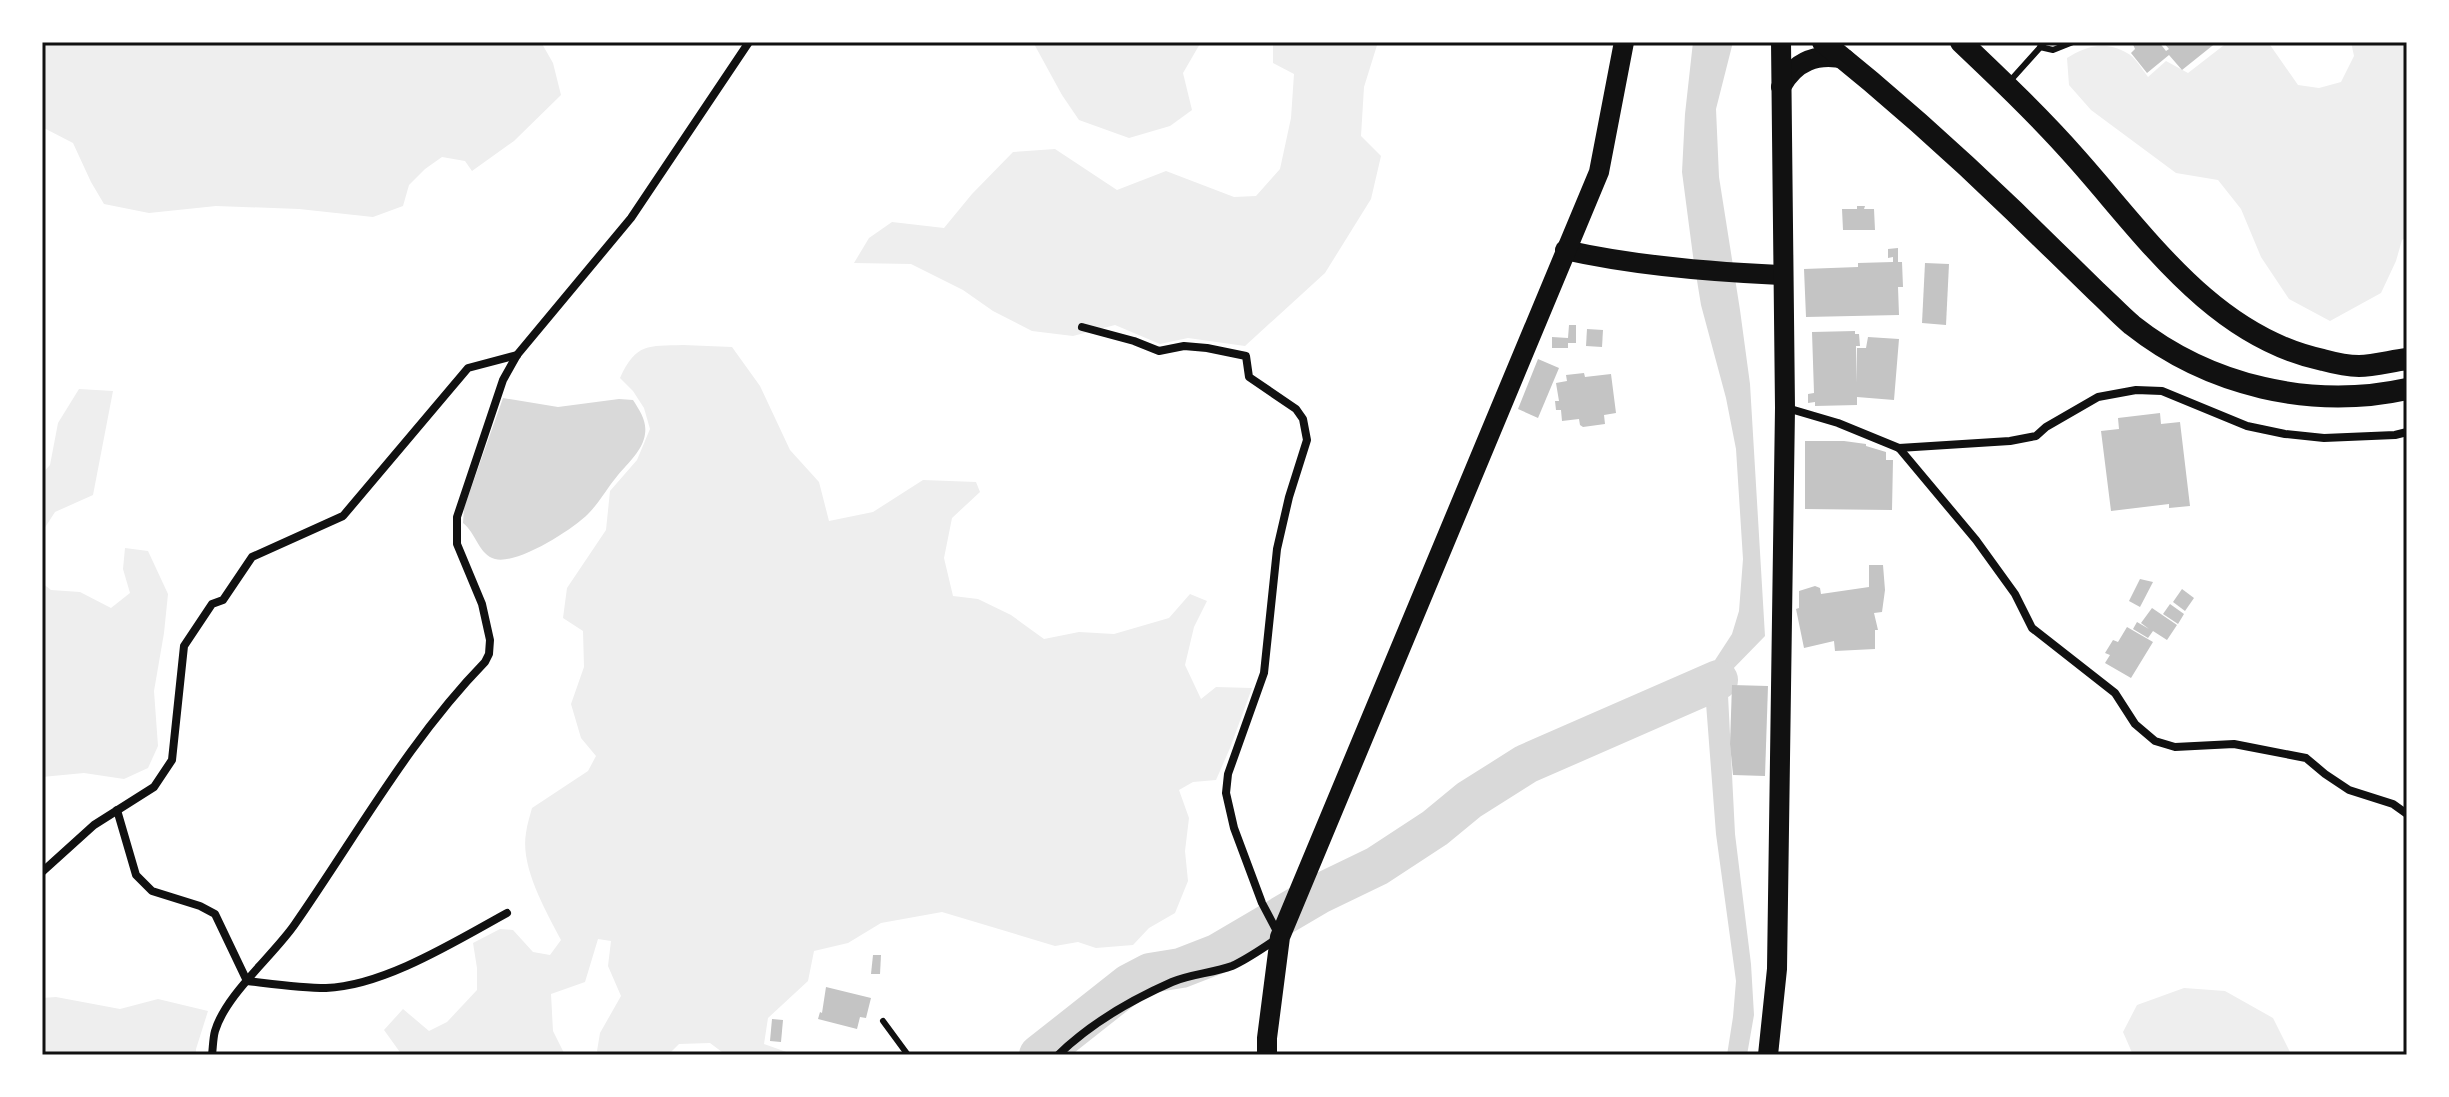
<svg xmlns="http://www.w3.org/2000/svg" width="2449" height="1097" font-family="'Golos Text',sans-serif">
  <rect width="100%" height="100%" fill="#fff"/>
  <!-- green -->
  <g fill="#eee">
    <path d="M42 42H541L553 63 561 95 514 141 472 171 465 161 442 157 425 169 409 185 403 206 373 217 299 209 216 206 149 213 104 204 91 182 73 143 42 127Z"/>
    <path d="M1033 42H1201L1183 73 1192 110 1170 126 1129 138 1079 120 1062 95Z"/>
    <path d="M1273 42H1378L1364 87 1361 136 1381 156 1371 199 1325 273 1245 346 1188 338 1160 344 1115 325 1073 336 1032 331 993 311 963 290 911 264 854 263 869 238 892 222 944 228 972 194 1013 152 1055 149 1117 190 1166 171 1234 197 1256 196 1280 169 1291 118 1294 74 1273 63Z"/>
    <path d="M2228 42H2268L2298 85 2319 88 2341 82 2354 56 2351 42H2407V237L2402 240 2396 261 2381 293 2330 321 2289 299 2261 257 2241 209 2218 180 2176 173 2091 110 2069 85 2067 58C2086 46 2105 40 2127 53 2135 57 2142 69 2148 77L2166 61 2188 73Z"/>
    <path d="M683 345 732 347 760 386 790 450 819 482 829 521 873 512 923 480 976 482 980 492 952 518 944 558 953 596 978 599 1011 615 1044 639 1079 632 1114 634 1169 618 1190 594 1207 601 1194 627 1185 665 1201 699 1216 687 1252 688 1230 748 1216 780 1193 782 1179 790 1189 818 1185 851 1188 881 1175 913 1149 928 1133 945 1096 948 1078 942 1055 946 942 912 881 923 848 943 814 951 808 981 768 1018 764 1044 795 1055H726L710 1043 679 1044 668 1055H600L597 1051 600 1033 621 996 608 966 611 941 598 939 585 982 551 994 553 1031 565 1055H402L384 1030 403 1009 429 1031 447 1022 477 990V968L473 943 500 929 513 930 533 952 550 955 561 940C546 911 520 867 526 833 527 824 530 816 532 808L588 771 596 756 581 738 571 704 584 667 583 631 563 618 567 588 606 530 610 491 637 460 650 429 644 408 633 391 620 378C636 343 648 346 683 345Z"/>
    <path d="M79 389 113 391 93 495 55 512 42 532V474L50 465 58 423Z"/>
    <path d="M125 548 148 551 168 594 164 633 154 691 158 746 148 768 124 779 84 773 42 777V583L51 590 80 592 111 608 130 593 123 569Z"/>
    <path d="M2184 988 2225 991 2273 1018 2290 1052 2298 1055H2133L2123 1032 2137 1005Z"/>
    <path d="M56 997 120 1009 158 999 208 1011 196 1049V1055H42V998Z"/>
  </g>
  <!-- water -->
  <g fill="#d9d9d9">
    <path d="M1693 42H1733L1716 109 1719 177 1740 310 1750 384 1765 636 1727 675 1735 834 1751 964 1754 1015 1747 1055H1727L1733 1017 1736 981 1716 834 1704 677 1732 634 1739 611 1743 559 1736 449 1726 398 1701 305 1693 256 1682 172 1685 114Z"/>
    <path d="M503 398 558 407 619 399 633 400C640 411 647 421 645 434 643 450 628 463 618 475 607 488 600 502 588 514 572 530 517 565 495 559 479 555 476 533 463 523L464 508Z"/>
  </g>
  <g fill="none" stroke-linecap="round" stroke-linejoin="round">
    <!-- river -->
    <path stroke="#d9d9d9" stroke-width="40" d="M1039 1055 1129 984 1150 973 1181 968 1217 954 1319 894 1377 866 1435 828 1469 800 1526 764 1718 680"/>
  </g>
  <!-- building -->
  <g fill="#c4c4c4">
    <path d="M2132 42H2159L2166 51 2169 49 2163 42H2217L2182 70 2169 55 2147 73 2131 53 2135 49Z"/>
    <path d="M1857 206H1865L1864 209H1874L1875 230H1843L1842 209H1857Z"/>
    <path d="M1898 248V262H1902L1903 287H1898L1899 315 1806 317 1804 269 1858 267V263L1893 262V257L1888 258V249Z"/>
    <path d="M1925 263 1949 264 1946 325 1922 323Z"/>
    <path d="M1569 325H1576V343H1568V348H1552V337L1568 338Z"/>
    <path d="M1587 329 1603 330 1602 347 1586 346Z"/>
    <path d="M1855 331V334H1859L1860 346H1856L1857 383V348H1866L1868 337 1899 339 1894 400 1857 397V405L1815 406V402L1808 403V394L1814 393 1812 332Z"/>
    <path d="M1538 359 1559 368 1538 418 1518 409Z"/>
    <path d="M1584 373 1585 377 1611 374 1616 413 1604 415 1605 424 1583 427 1580 425 1579 419 1562 421 1561 410H1556L1555 401H1559L1556 383 1567 381 1566 375Z"/>
    <path d="M2160 413 2161 424 2180 422 2190 506 2169 508V504L2111 511 2101 431 2119 429 2118 418Z"/>
    <path d="M1805 441H1844L1866 444V446L1886 452V460H1893L1892 510 1805 509Z"/>
    <path d="M1869 565H1883L1885 590 1882 612 1874 613 1878 630H1875V649L1835 651 1834 641 1804 648 1796 609 1799 608V591L1815 586 1820 588 1821 594 1869 587Z"/>
    <path d="M2140 579 2153 582 2140 607 2129 601Z"/>
    <path d="M2182 589 2194 598 2185 611 2173 602Z"/>
    <path d="M2170 604 2184 614 2178 624 2163 614Z"/>
    <path d="M2152 608 2177 625 2167 640 2153 631 2148 638 2133 629 2137 622 2149 629 2141 623Z"/>
    <path d="M2127 627 2153 642 2131 678 2105 663 2110 655 2105 653 2113 640 2118 642Z"/>
    <path d="M1732 685 1768 686 1765 776 1733 775 1730 744Z"/>
    <path d="M873 955H881L880 974H871Z"/>
    <path d="M826 987 871 998 866 1018 860 1017 857 1029 818 1019 820 1012 822 1013Z"/>
    <path d="M772 1019 783 1020 781 1042 770 1041Z"/>
  </g>
  <g fill="none" stroke-linecap="round" stroke-linejoin="round">
    <!-- service -->
    <g stroke="#111" stroke-width="6">
      <path d="M2040 47 2053 50 2073 42"/>
      <path d="M2010 81 2045 42"/>
      <path d="M883 1021 908 1055"/>
    </g>
    <!-- minor -->
    <g stroke="#111" stroke-width="8">
      <path d="M1787 408 1838 423 1899 448 1976 540 2015 594 2032 628 2115 693 2135 724 2155 741 2175 747 2234 744 2306 758 2325 774 2349 790 2393 804 2407 814"/>
      <path d="M1899 448 2010 441 2036 436 2046 427 2098 397 2136 390 2162 391 2247 426 2285 434 2324 438 2395 435 2407 432"/>
      <path d="M117 810 136 875 152 891 200 906 215 914 247 981C273 984 300 988 326 988 384 986 456 941 507 913"/>
      <path d="M42 872 94 825 154 787 172 760 184 646 212 604 223 600 252 557 343 516 468 368 517 355"/>
      <path d="M212 1055C213 1047 213 1038 215 1031 226 994 273 956 295 924 357 835 409 740 485 662L489 654 490 640 482 604 457 544V517L503 380 517 355 631 218 749 42"/>
      <path d="M1058 1055C1090 1024 1131 1000 1172 982 1191 974 1213 973 1232 966 1248 959 1264 947 1280 937L1262 903 1234 828 1226 793 1228 774 1264 673 1277 549 1289 497 1307 440 1303 419 1296 409 1249 377 1246 356 1207 348 1184 346 1159 351 1134 341 1082 327"/>
    </g>
    <!-- primary -->
    <g stroke="#111" stroke-width="20">
      <path d="M1781 87C1795 61 1817 53 1845 59"/>
      <path d="M1565 250C1636 266 1710 272 1782 275"/>
      <path d="M1267 1055V1038L1280 937 1599 172 1624 42"/>
      <path d="M1768 1055 1777 969 1785 408 1781 42"/>
    </g>
    <!-- trunk -->
    <g stroke="#111" stroke-width="22">
      <path d="M1823 42C1889 95 1953 152 2014 211 2042 238 2069 265 2097 292 2109 303 2120 315 2132 325 2209 386 2312 410 2407 389"/>
      <path d="M1961 42C2001 80 2041 118 2077 159 2147 238 2214 337 2323 360 2334 363 2347 366 2359 366 2374 366 2391 361 2407 359"/>
    </g>
  </g>
  <!-- border -->
  <rect width="2449" height="1097" fill="none" stroke="#ffffff" stroke-width="88"/>
  <rect x="44" y="44" width="2361" height="1009" fill="none" stroke="#111" stroke-width="3"/>
</svg>
